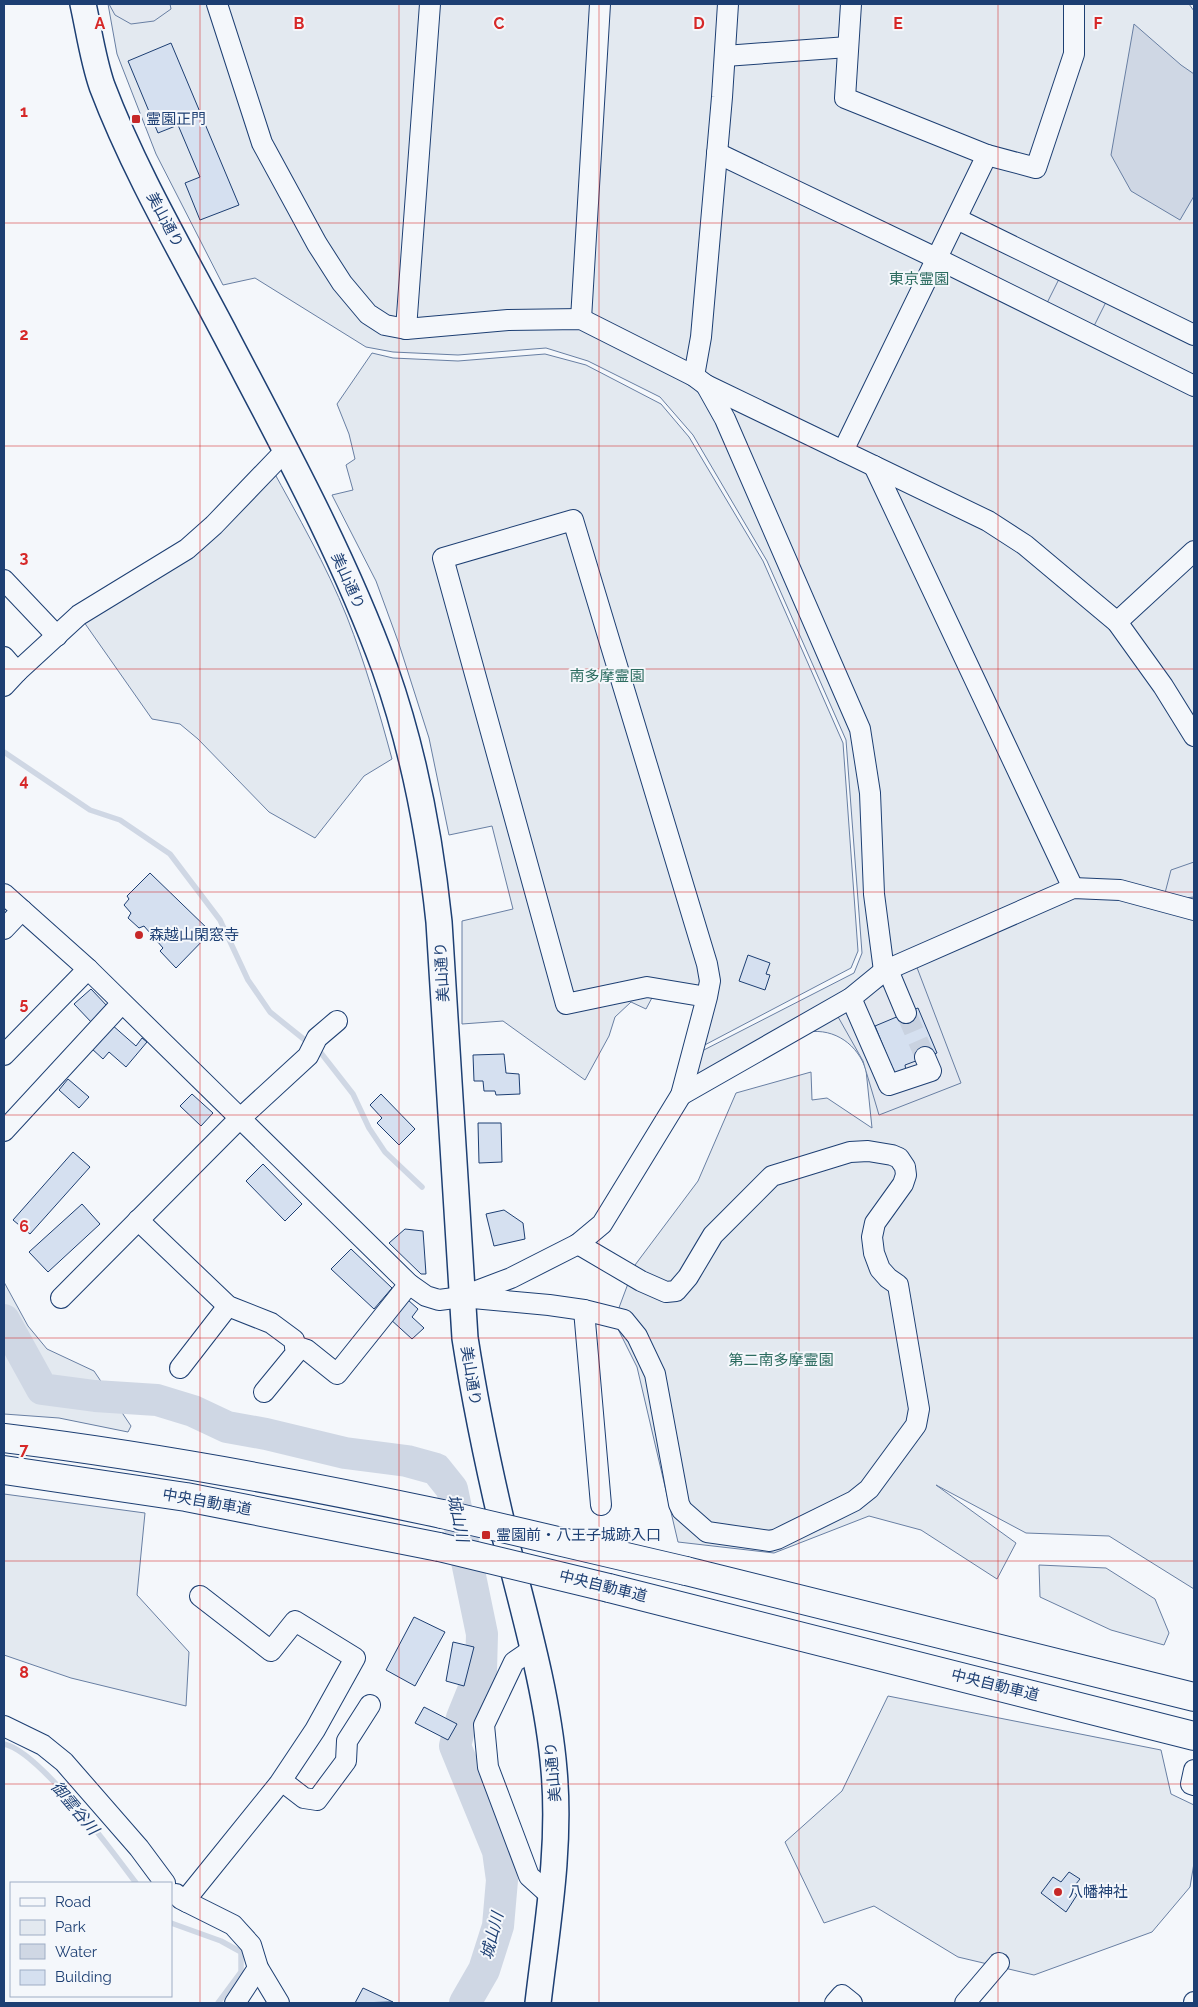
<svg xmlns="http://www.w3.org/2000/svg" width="1198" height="2007" font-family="Raleway,'Noto Sans JP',sans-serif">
  <rect width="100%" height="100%" fill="#f4f7fb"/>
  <!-- green -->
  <g fill="#e3e9f0" stroke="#687fa3">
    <path d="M108 4H1189L1194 11V1589L1109 1536 1026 1533 936 1485 1016 1543 997 1579 921 1530 869 1516 774 1553 678 1542 637 1367 614 1321 635 1265 698 1181 736 1093 811 1072 812 1100 827 1098 872 1128 866 1070C858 1045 835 1028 808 1032L688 1093 698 1053 854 973 862 953 846 740 767 561 693 435 660 397 588 361 546 348 458 355 393 352 366 347 255 278 223 285 156 154 117 54Z"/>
    <path d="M372 353 393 358 458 361 545 354 586 365 661 404 689 437 763 561 843 743 858 951 851 968 699 1048 711 1005 654 994 646 1009 631 1002 615 1017 609 1036 585 1080 503 1021 462 1024V921L513 909 492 826 449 835 429 738 399 644 376 581 332 495 353 490 346 465 355 459 349 434 337 404Z"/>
    <path d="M271 467C298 516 326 565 347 617 365 663 379 711 392 759L364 776 315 838 269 812 198 739 180 724 152 719 79 615 187 549Z"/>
    <path d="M4 1282 28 1326 47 1349 94 1371 131 1426 128 1432 59 1418 4 1414Z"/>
    <path d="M4 1494 145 1513 137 1595 189 1652 186 1706 71 1678 4 1655Z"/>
    <path d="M1039 1565 1106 1568 1155 1599 1169 1633 1164 1645 1111 1630 1040 1597Z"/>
    <path d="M888 1696 1161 1750 1171 1794 1194 1805V1863L1190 1887 1152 1932 1034 1975 958 1957 874 1906 824 1923 785 1842 842 1791Z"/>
  </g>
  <!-- parking -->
  <g fill="#e3e8f0" stroke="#687fa3">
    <path d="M109 4H170L171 9 154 21 131 24 115 15Z"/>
    <path d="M1060 277 1107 300 1093 328 1046 305Z"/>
    <path d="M1194 862V897L1185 898 1165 893 1171 870Z"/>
    <path d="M916 965 961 1083 879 1115 863 1061 837 1015Z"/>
  </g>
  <!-- water -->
  <path fill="#cfd7e4" stroke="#687fa3" d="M1134 24 1181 65 1194 74V196L1180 220 1131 191 1111 155Z"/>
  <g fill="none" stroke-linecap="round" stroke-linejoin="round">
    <!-- stream -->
    <g stroke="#cfd7e4" stroke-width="5.5">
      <path d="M4 752 90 810 120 820 170 854 220 920 248 980 270 1012 321 1053 353 1094 369 1128 385 1152 422 1187"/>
      <path d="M443 1477 447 1463"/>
      <path d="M4 1744C39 1751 113 1852 136 1883"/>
      <path d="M171 1923 221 1941 241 1952V1972L218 2003"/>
    </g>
    <!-- river -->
    <path stroke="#cfd7e4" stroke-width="32" d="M4 1320 42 1389 95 1396 157 1400 193 1411 227 1427 266 1434 345 1453 407 1461 436 1469 452 1489 482 1634 481 1671 462 1718 455 1746 498 1851 502 1880 498 1926 484 1970 465 2003"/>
  </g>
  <!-- building -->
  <g fill="#d5e0f0" stroke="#1d3f73">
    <path d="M171 43 239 205 200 220 185 183 200 177 178 125 158 133 128 61Z"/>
    <path d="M150 873 211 932 176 968 160 951 163 948 144 926 139 928 128 918 131 913 124 905 129 899 127 896Z"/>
    <path d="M748 955 770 963 766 974 770 975 765 990 739 981Z"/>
    <path d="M91 989 109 1008 93 1024 74 1004Z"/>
    <path d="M918 1008 937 1053 905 1065 906 1071 895 1075 875 1026Z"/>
    <path d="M111 1024 136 1046 142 1038 147 1042 126 1067 109 1052 103 1059 91 1048Z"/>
    <path d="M504 1054 506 1073 519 1074 520 1094 496 1095 495 1091H484L483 1081H474L473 1055Z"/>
    <path d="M68 1079 89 1097 79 1108 59 1090Z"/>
    <path d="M192 1094 213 1113 201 1126 180 1106Z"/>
    <path d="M381 1094 415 1129 399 1145 377 1123 382 1118 370 1105Z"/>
    <path d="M478 1123H501L502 1162 479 1163Z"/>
    <path d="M73 1152 90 1167 30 1234 13 1220Z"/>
    <path d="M263 1164 302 1204 285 1221 246 1181Z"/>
    <path d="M82 1204 100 1224 48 1272 29 1252Z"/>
    <path d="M504 1210 523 1223 525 1239 494 1246 486 1214Z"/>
    <path d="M405 1229 423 1231 426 1274H421L389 1243Z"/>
    <path d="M351 1249 392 1288 374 1309 331 1269Z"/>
    <path d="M407 1299 418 1309 412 1317 424 1328 412 1339 389 1318Z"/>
    <path d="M414 1617 445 1632 415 1686 386 1670Z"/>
    <path d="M453 1642 474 1647 464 1686 446 1681Z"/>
    <path d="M424 1707 457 1724 448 1740 415 1723Z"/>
    <path d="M1069 1872 1080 1879 1071 1890 1077 1895 1066 1912 1041 1893 1053 1877 1061 1882Z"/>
    <path d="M363 1988 393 2002 355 2003Z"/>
  </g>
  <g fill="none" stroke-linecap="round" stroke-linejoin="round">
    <!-- minor-tunnel -->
    <path stroke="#c9d2e0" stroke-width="20" stroke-dasharray="20 10" stroke-linecap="butt" d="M906 1013 925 1057"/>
    <defs>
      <g id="minor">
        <path d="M217 4 262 143 317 244 342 283 368 314 385 325 406 329 508 320 581 319 694 376 706 385 725 419 860 729 870 793 874 894 884 971"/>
        <path d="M851 4 845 98 987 155 1036 168 1074 54V4"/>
        <path d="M725 56 848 47"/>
        <path d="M717 153 938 259 1194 386"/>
        <path d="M957 219 1194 335"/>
        <path d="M581 319 600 4"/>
        <path d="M406 329 430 4"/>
        <path d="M694 376 701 337 722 97 728 4"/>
        <path d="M706 385 988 521 1025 545 1117 622 1163 686 1194 736"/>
        <path d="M843 451 987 155"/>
        <path d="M874 466 1073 888"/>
        <path d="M4 580 57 636"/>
        <path d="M1117 622 1194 551"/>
        <path d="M4 657 17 672"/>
        <path d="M4 686 17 672 79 615 187 549 214 525 286 450"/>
        <path d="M4 894 88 969 409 1284 426 1296 439 1300 462 1297 549 1305 584 1310 624 1320 637 1336 655 1374 679 1504 682 1510 707 1532 770 1541 777 1539 854 1501 869 1489 916 1425 919 1409 898 1285 888 1278 880 1269 874 1253 872 1237 875 1223 903 1184 906 1175 905 1167 899 1158 892 1155 868 1151 850 1152 772 1176 713 1235 688 1277 676 1291 666 1292 641 1281 578 1244"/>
        <path d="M4 929 22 910"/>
        <path d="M888 970 906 1013"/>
        <path d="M851 998 889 1085 931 1071 925 1057"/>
        <path d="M4 1055 88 969"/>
        <path d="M681 1095 851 998 884 971 1073 888 1120 890 1194 910"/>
        <path d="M4 1131 122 1003"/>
        <path d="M138 1220 228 1306 271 1323 294 1340 296 1353 264 1392"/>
        <path d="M466 1295 511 1278 578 1244 602 1224 681 1095 707 997 710 981 707 964 573 520 443 558 566 1004 647 987 707 997"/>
        <path d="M61 1298 234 1124 308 1056 317 1038 337 1021"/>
        <path d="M584 1310 601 1505"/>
        <path d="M295 1346 307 1350 337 1374 409 1284"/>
        <path d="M180 1368 228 1306"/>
        <path d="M533 1649 514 1662 484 1725 488 1767 529 1876 550 1895"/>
        <path d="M4 1726 43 1745 64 1762 139 1848 165 1883"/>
        <path d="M1194 1770 1191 1784 1194 1785"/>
        <path d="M282 1781 304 1798 317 1800 346 1761 347 1741 370 1705"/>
        <path d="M176 1894 181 1899 233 1925 251 1945 258 1968 279 2003"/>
        <path d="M187 1902 191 1893 279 1784 315 1730 355 1658 295 1621 271 1651 200 1596"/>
        <path d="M235 2003 258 1968"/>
        <path d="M835 2003 842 1995 852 2003"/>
        <path d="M965 2003 999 1963"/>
        <path d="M1194 2003V2002"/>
      </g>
      <path id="major" d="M83 4C89 31 93 60 102 86 135 173 183 254 226 336 283 445 343 554 385 669 414 751 430 836 439 922L465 1338C476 1409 491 1479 508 1549 526 1620 548 1697 554 1770 561 1848 547 1926 538 2003"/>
      <g id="highway">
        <path d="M4 1438C151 1456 297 1483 442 1514"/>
        <path d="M4 1470 186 1497 439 1547"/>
        <path d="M686 1571 1194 1697"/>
        <path d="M609 1588 1194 1736"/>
      </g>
    </defs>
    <!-- minor casing -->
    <use href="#minor" stroke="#1d3f73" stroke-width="22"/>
    <!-- major casing -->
    <use href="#major" stroke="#1d3f73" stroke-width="28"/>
    <!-- highway casing -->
    <use href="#highway" stroke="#1d3f73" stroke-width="30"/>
    <!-- minor -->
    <use href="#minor" stroke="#f4f7fb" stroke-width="20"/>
    <!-- major -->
    <use href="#major" stroke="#f4f7fb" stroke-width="25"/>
    <!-- highway -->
    <use href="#highway" stroke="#f4f7fb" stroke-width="28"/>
    <defs>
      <g id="highway-bridge">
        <path d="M442 1514 686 1571"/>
        <path d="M439 1547 609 1588"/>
      </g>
    </defs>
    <!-- highway-bridge casing -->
    <use href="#highway-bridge" stroke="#1d3f73" stroke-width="30" stroke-linecap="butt"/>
    <!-- highway-bridge -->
    <use href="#highway-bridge" stroke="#f4f7fb" stroke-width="28"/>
  </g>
  <!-- grid -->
  <path fill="none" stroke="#d62828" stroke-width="1" stroke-opacity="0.55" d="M200 4V2003M399 4V2003M599 4V2003M799 4V2003M998 4V2003M4 223H1194M4 446H1194M4 669H1194M4 892H1194M4 1115H1194M4 1338H1194M4 1561H1194M4 1784H1194"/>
  <!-- markers -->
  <g fill="#c62828" stroke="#f4f7fb" stroke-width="2">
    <rect x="131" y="114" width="10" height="10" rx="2.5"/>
    <circle cx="139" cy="935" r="5"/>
    <rect x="481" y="1530" width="10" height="10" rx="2.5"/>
    <circle cx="1058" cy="1892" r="5"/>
  </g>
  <g text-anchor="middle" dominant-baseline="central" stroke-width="4" stroke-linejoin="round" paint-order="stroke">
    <!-- poi labels -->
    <g font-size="15" fill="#1d3f73" stroke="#f4f7fb" text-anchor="start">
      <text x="146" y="119">霊園正門</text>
      <text x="149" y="935">森越山閑窓寺</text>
      <text x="496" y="1535">霊園前・八王子城跡入口</text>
      <text x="1068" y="1892">八幡神社</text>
    </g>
    <!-- street labels -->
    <g font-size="15" fill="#1d3f73" stroke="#f4f7fb">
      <text transform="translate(165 220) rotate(62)">美山通り</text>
      <text transform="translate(348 581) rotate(66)">美山通り</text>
      <text transform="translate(442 972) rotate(-93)">美山通り</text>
      <text transform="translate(471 1376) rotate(81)">美山通り</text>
      <text transform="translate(207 1502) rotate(10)">中央自動車道</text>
      <text transform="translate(603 1586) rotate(14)">中央自動車道</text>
      <text transform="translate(995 1685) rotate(14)">中央自動車道</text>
      <text transform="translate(553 1772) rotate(-95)">美山通り</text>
    </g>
    <!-- park labels -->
    <g font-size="15" fill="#2c6c60" stroke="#f4f7fb">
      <text x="919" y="279">東京霊園</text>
      <text x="607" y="676">南多摩霊園</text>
      <text x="781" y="1360">第二南多摩霊園</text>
    </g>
    <!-- water labels -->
    <g font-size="16" font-style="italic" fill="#1d3f73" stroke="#f4f7fb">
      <text transform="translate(458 1518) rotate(78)">城山川</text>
      <text transform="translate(75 1808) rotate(50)">御霊谷川</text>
      <text transform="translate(492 1936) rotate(-76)">城山川</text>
    </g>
  </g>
  <g font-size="16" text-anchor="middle" font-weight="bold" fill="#d62828" stroke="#f4f7fb" stroke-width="4" stroke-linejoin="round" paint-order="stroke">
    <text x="100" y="29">A</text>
    <text x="299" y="29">B</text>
    <text x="499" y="29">C</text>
    <text x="699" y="29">D</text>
    <text x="898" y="29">E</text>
    <text x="1098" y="29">F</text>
    <text x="24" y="117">1</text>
    <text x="24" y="340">2</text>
    <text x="24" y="563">3</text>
    <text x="24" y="786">4</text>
    <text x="24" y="1009">5</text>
    <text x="24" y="1232">6</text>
    <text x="24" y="1455">7</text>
    <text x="24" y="1678">8</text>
  </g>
  <!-- border -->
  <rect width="1198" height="2007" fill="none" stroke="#1d3f73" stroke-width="10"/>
  <!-- legend -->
  <rect x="10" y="1882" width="162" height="115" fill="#f4f7fb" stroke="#9eadc5"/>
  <rect x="20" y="1898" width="25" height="8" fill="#f4f7fb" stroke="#9eadc5"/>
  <text x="55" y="1907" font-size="15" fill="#1d3f73">Road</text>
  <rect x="20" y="1920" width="25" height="15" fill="#e3e9f0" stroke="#9eadc5"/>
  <text x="55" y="1932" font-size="15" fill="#1d3f73">Park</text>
  <rect x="20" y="1944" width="25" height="15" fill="#cfd7e4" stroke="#9eadc5"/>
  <text x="55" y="1957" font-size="15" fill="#1d3f73">Water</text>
  <rect x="20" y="1970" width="25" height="15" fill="#d5e0f0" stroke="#9eadc5"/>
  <text x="55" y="1982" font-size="15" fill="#1d3f73">Building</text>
</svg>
